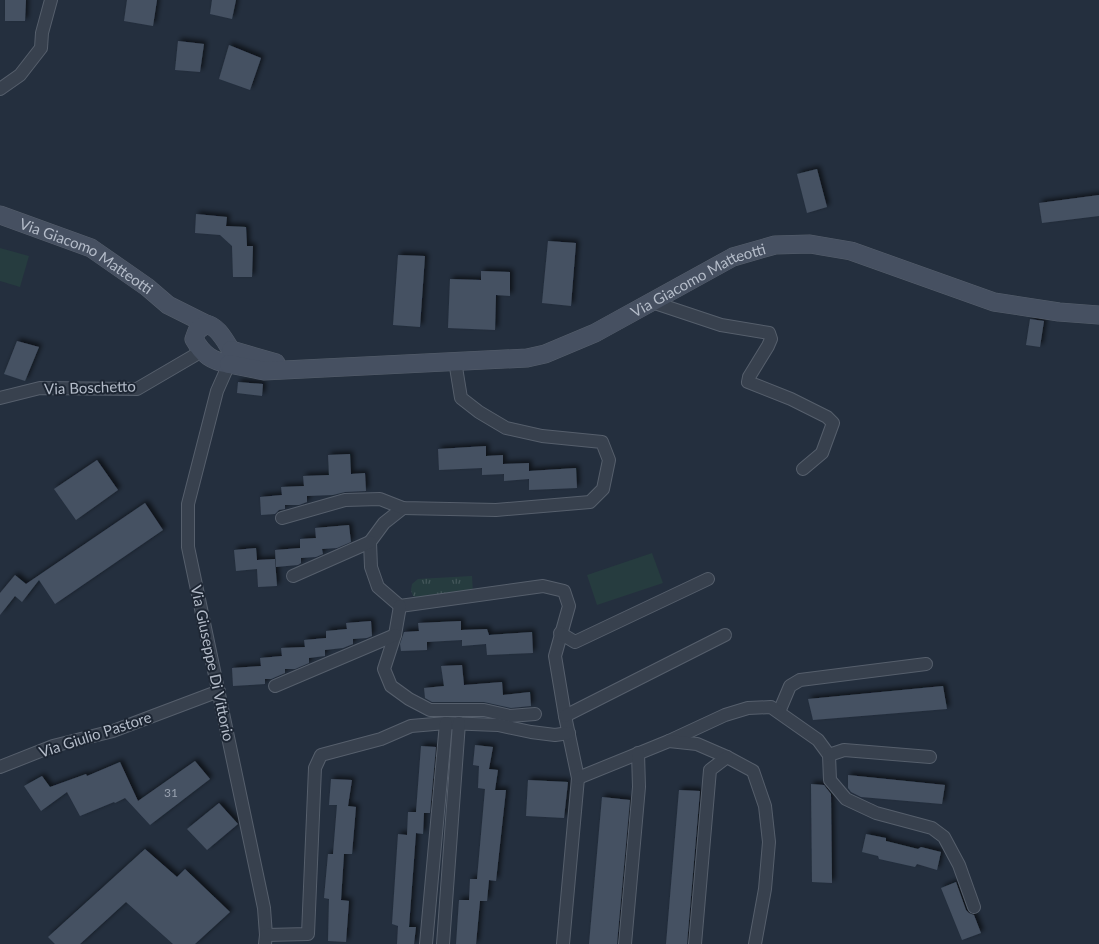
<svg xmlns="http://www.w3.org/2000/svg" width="1099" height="944" font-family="Lato,sans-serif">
  <defs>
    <pattern id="grass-tufts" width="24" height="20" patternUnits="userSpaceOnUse" patternTransform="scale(1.25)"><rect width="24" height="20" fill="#263c3f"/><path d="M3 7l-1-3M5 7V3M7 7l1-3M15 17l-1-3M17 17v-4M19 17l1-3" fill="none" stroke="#435659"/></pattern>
    <filter id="shadow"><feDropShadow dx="3" dy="-3" stdDeviation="2.5" flood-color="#0009"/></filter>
  </defs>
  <rect width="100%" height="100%" fill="#242f3e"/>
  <!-- grass -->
  <path fill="url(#grass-tufts)" d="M472 576 473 595 420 598 413 596 411 590 412 584 418 579Z"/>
  <!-- pitch -->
  <g fill="#263c3f">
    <path d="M0 248 29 256 20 287 0 281Z"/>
    <path d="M652 553 663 583 597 605 587 575Z"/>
  </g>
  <!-- building -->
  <g fill="#455162" filter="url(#shadow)">
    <path d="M5 0H26L25 21H5Z"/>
    <path d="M127 0H157L153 26 124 21Z"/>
    <path d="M212 0H236L232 19 210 14Z"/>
    <path d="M178 41 204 44 200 72 175 70Z"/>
    <path d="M229 45 261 58 250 90 219 79Z"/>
    <path d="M817 169 827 207 807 213 797 174Z"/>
    <path d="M1099 195V216L1042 223 1039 203Z"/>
    <path d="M196 214 227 217 226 226 246 227 247 246H253L252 277H233L232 246 220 235 195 233Z"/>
    <path d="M548 241 576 243 571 306 542 303Z"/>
    <path d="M398 255 425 256 420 327 393 325Z"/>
    <path d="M481 271 510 272V296L496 295 495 330 448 328 450 279 481 280Z"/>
    <path d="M1030 319 1044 321 1040 347 1026 345Z"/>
    <path d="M17 341 39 347 25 381 4 374Z"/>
    <path d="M238 382 263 384 262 396 237 393Z"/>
    <path d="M486 446V456L503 455V464L529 463V471L576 468 577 488 529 490V479L504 481V474L482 475V468L439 470 438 449Z"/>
    <path d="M350 454 351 474 365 473 366 491 345 492 333 495 307 496V502L299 505H285V509L279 510 275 514 261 515 260 497 282 495 281 487 304 486 303 476 329 475 328 455Z"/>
    <path d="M97 460 118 490 76 520 54 489Z"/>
    <path d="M145 503 163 530 55 604 39 580 22 602 15 596 0 615V593L15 575 26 584Z"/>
    <path d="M349 525 351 542 337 548 322 549 323 554 316 557 301 558V563L298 565 276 567 275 550 300 548V539L316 538 315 528Z"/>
    <path d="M256 548 257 560 275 559 277 586 258 587 257 569 236 571 234 550Z"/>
    <path d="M371 621 372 636 367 638 353 639V644L343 648 325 650V656L309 658V663L295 669H285V673L271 679H265V684L233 686 232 668 261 666 260 658 282 656 281 648 305 647 304 640 326 638V631L347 629 346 623Z"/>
    <path d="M461 621V630L487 629 489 635 532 632 533 653 487 655 486 644 462 646V640L427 642V650L401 651 400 644 404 632 419 631 418 623Z"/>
    <path d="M462 665 464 685 502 682 503 695 530 692 531 706 511 708 484 702H432L425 698 424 688 444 686 441 666Z"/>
    <path d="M943 686 947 709 813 720 808 699Z"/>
    <path d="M475 745 493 747 489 769 498 770 495 790H506L496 881 489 880 487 901H480L476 944H456L459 900H469L470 879H477L485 789 478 788 479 766 473 765Z"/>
    <path d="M421 746 436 747 430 813H424L423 834 416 833 409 927H416L414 944H397L398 926 392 924 398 834 407 835 408 812H416Z"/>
    <path d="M195 761 210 779 150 825 125 798 115 803 114 802 80 816 67 792 41 811 24 786 42 776 50 787 86 774 87 776 120 762 138 801Z"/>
    <path d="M848 775 945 785 942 804 861 797 851 792 848 788Z"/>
    <path d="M331 779 352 780 348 806 356 807 352 854H344L341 900 349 901 346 942 328 941 329 899 324 898 328 854H333L337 805H329Z"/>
    <path d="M528 780 568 782 564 818 526 816Z"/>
    <path d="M811 784 824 785 831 794 832 883 812 882Z"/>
    <path d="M679 790 700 791 687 944H666Z"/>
    <path d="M602 797 630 800 617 944H589Z"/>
    <path d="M219 803 238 824 207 850 187 829Z"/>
    <path d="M866 834 886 838V841L918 849 921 847 941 852 937 870 917 864 915 867 879 859 878 856 862 852Z"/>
    <path d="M145 849 177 877 185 869 230 912 195 944H173L126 902 80 944H55L48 937Z"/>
    <path d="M956 882 966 910 969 913 974 915 981 933 962 940 941 888Z"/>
  </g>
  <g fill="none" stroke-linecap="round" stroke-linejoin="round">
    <defs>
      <g id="street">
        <path d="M0 89 20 75 41 48 42 33 51 0"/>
        <path d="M652 302 721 325 769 333 771 339 768 346 749 377 748 382 791 399 827 417 833 423 822 453 803 469"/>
        <path d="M229 364 217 391 188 504V547L264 908 266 935 265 944"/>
        <path d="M0 398 40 388 137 389 202 351"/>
        <path d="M403 508 384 523 370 542 371 567 378 587 400 606 543 586 564 591 569 606 555 656 565 716 578 778 563 944"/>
        <path d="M282 518 345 500 380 499 403 508 496 510 590 502 603 489 609 460 602 442 542 436 506 428 479 412 461 398 455 361"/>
        <path d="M293 576 370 542"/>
        <path d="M400 606 395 635 384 669 391 686 409 699 430 710H484L510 716 535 714"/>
        <path d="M560 633 575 642 708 579"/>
        <path d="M275 686 395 635"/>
        <path d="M779 712 790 686 800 680 926 664"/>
        <path d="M565 716 725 635"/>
        <path d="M669 741 725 715 748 708 771 707 818 740 829 755 830 780 846 799 876 813 932 828 944 837 959 865 974 907"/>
        <path d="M829 755 844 750 930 757"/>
        <path d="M0 767 53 746 113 731 219 691"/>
        <path d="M578 778 669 741 697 744 727 757 753 771 765 806 769 842 765 889 755 944"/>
        <path d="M266 935 308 934 315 768 321 755 381 739 411 726 446 723 498 725 531 732 555 735 569 733"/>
        <path d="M426 944 446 723"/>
        <path d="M443 944 459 723"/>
        <path d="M625 944 639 787 638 753"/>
        <path d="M695 944 710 770 727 757"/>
      </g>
      <g id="secondary">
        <path id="s1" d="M0 215 91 248 147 287 168 305 206 324"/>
        <path d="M206 324C218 326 225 341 231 350L229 364C212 361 203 355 194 339L197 331Z"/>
        <path d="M231 350 276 363"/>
        <path id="s2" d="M229 364 264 371 527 358 545 354 595 333 733 257 775 245 810 244 851 251 994 302 1059 312 1099 315"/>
      </g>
    </defs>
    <!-- street casing -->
    <use href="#street" stroke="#565f6c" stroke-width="14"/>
    <!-- secondary casing -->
    <use href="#secondary" stroke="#565f6c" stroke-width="19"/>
    <!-- street -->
    <use href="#street" stroke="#38414e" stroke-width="12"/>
    <!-- secondary -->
    <use href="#secondary" stroke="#465061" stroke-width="18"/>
  </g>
  <g text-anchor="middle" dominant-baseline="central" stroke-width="4" stroke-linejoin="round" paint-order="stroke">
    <!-- number labels -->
    <g font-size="12" fill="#98a1af">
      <text x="171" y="792">31</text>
    </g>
    <!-- street labels -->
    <g font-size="15" fill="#b4bcc9" stroke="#1d2633">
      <text stroke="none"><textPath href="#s1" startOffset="96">Via Giacomo Matteotti</textPath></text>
      <text stroke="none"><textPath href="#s2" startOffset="488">Via Giacomo Matteotti</textPath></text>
      <text transform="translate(90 387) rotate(-2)">Via Boschetto</text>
      <text transform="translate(213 663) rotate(78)">Via Giuseppe Di Vittorio</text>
      <text transform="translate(95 734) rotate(-18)">Via Giulio Pastore</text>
    </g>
  </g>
</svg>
